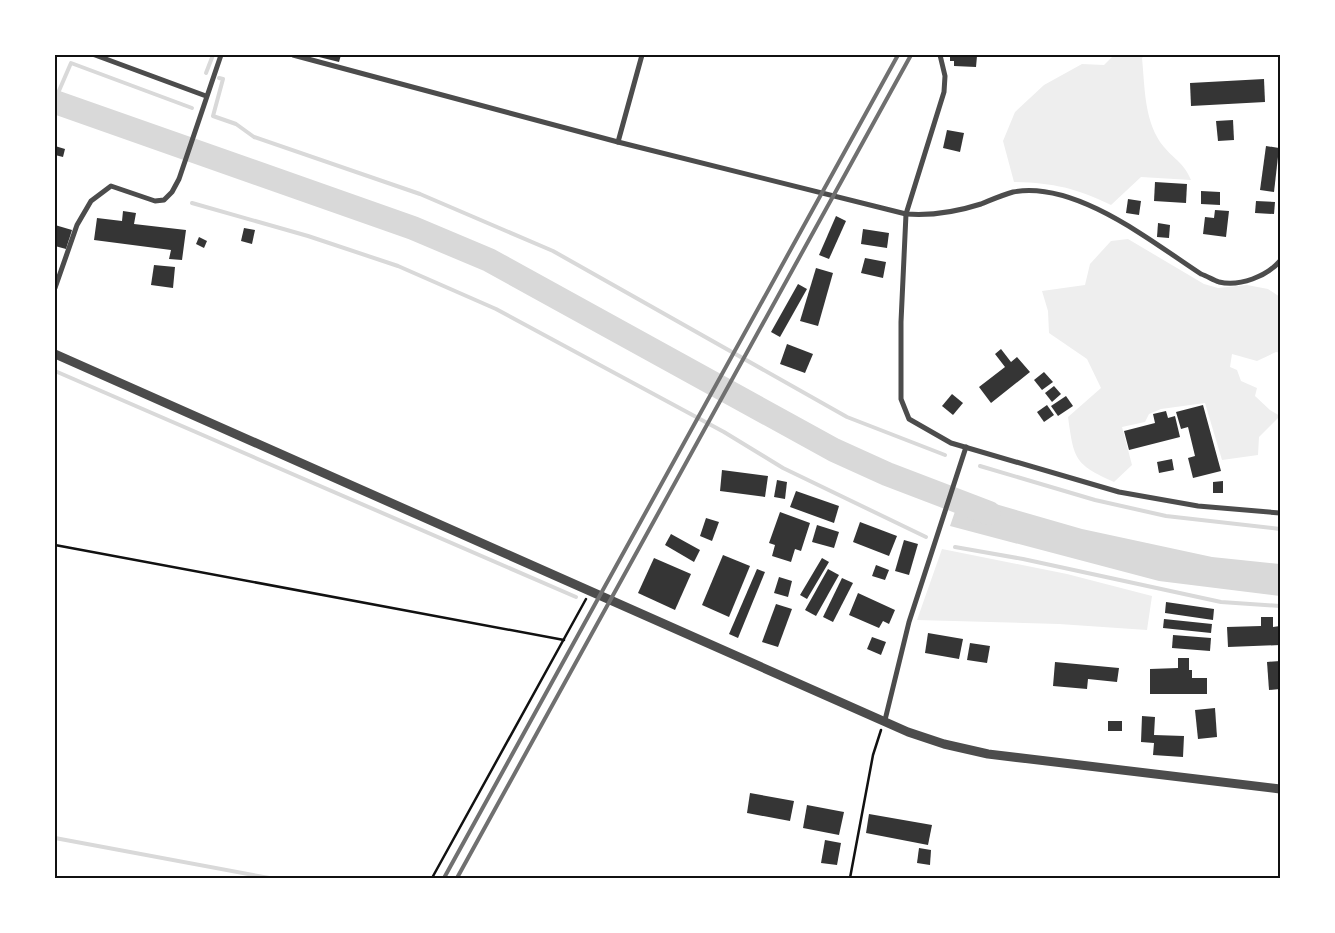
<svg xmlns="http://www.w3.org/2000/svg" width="1335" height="933" font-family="'Work Sans',sans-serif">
  <rect width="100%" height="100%" fill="#fff"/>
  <!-- green -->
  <g fill="#eee">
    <path d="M1114 55H1145L1142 58C1145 88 1144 123 1164 147 1175 160 1184 163 1191 180L1141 177 1111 205C1076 188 1053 183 1014 182L1003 141 1015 112 1044 85 1082 64 1104 65Z"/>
    <path d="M1128 239 1204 284 1218 288 1247 285 1268 289 1280 297V353L1276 352 1257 361 1232 354 1230 367 1237 370 1241 381 1257 388 1255 396 1270 410 1280 416 1259 437 1258 455 1222 460 1205 403 1161 409 1149 414 1145 422 1122 427 1132 465 1114 482C1074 464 1074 459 1068 417L1101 388 1087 359 1049 333 1048 311 1042 291 1085 285 1090 264 1111 241Z"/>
    <path d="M942 549 1067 574 1152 596 1147 630 1059 624 917 620Z"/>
  </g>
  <!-- water -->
  <path fill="#d9d9d9" d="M961 494 1082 529 1212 557 1280 564V596L1159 581 950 526Z"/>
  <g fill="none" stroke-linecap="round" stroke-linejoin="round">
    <!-- stream -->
    <g stroke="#d9d9d9" stroke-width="4">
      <path d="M206 73 213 55"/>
      <path d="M219 78 223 79 213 116 236 124 254 137 420 194 553 251 847 417 945 455"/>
      <path d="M55 100 71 63 192 108"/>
      <path d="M192 203 308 236 398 266 496 309 724 432 783 468 926 537"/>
      <path d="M55 371 576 597"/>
      <path d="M980 466 1095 500 1166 516 1280 529"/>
      <path d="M955 547 1023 559 1221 602 1280 606"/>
      <path d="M55 838 269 878"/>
    </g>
    <!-- river -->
    <path stroke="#d9d9d9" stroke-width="24" d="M55 102 413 228 489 260 834 450 887 474 989 513"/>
  </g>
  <!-- building -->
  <g fill="#353535">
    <path d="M319 55H341L339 62 319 57Z"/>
    <path d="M950 55 977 56 976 67 954 66V61H950Z"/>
    <path d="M1264 79 1265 102 1191 106 1190 83Z"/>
    <path d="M1233 120 1234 140 1218 141 1216 121Z"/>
    <path d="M947 130 964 133 960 152 943 148Z"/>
    <path d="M55 146 65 149 63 157 55 155Z"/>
    <path d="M1266 146 1279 148 1274 192 1260 190Z"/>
    <path d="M1155 182 1187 184 1186 203 1154 201Z"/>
    <path d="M1201 191 1220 192V205L1201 204Z"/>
    <path d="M1128 199 1141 201 1139 215 1126 213Z"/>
    <path d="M1256 201 1275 202 1274 214 1255 213Z"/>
    <path d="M1215 210 1229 211 1226 237 1203 234 1205 217 1214 218Z"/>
    <path d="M123 211 136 213 134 224 186 230 182 260 169 259 171 250 94 240 97 218 122 221Z"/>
    <path d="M836 216 846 221 829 259 819 255Z"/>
    <path d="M1158 223 1170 225 1169 238 1157 237Z"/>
    <path d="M55 225 72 230 66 249 55 246Z"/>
    <path d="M244 228 255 230 252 244 241 241Z"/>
    <path d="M863 229 889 233 887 248 861 244Z"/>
    <path d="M199 237 207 241 204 248 196 244Z"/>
    <path d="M865 258 886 262 883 278 861 273Z"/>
    <path d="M154 265 175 267 173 288 151 285Z"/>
    <path d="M816 268 833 273 818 326 800 321Z"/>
    <path d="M798 284 807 289 780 337 771 332Z"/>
    <path d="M787 344 813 354 805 373 780 364Z"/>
    <path d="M1001 349 1011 362 1017 357 1030 372 991 403 979 387 1005 367 995 354Z"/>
    <path d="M1044 372 1053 382 1042 390 1034 380Z"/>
    <path d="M1054 386 1061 394 1052 402 1045 393Z"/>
    <path d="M952 394 963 403 953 415 942 406Z"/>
    <path d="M1066 396 1073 406 1058 416 1051 406Z"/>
    <path d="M1047 405 1054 415 1044 422 1037 412Z"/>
    <path d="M1203 405 1221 471 1193 478 1188 458 1195 456 1188 427 1181 429 1176 412Z"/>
    <path d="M1166 411 1168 418 1175 416 1180 437 1129 450 1124 431 1155 423 1153 414Z"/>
    <path d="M1172 459 1174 470 1159 473 1157 462Z"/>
    <path d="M722 470 768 476 765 497 720 491Z"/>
    <path d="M777 480 787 482 785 499 774 497Z"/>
    <path d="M1223 481V493H1213V482Z"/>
    <path d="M796 491 839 506 834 523 790 507Z"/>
    <path d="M780 512 810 523 801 551 795 549 791 562 772 556 775 545 769 543Z"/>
    <path d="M706 518 719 522 712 541 700 536Z"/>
    <path d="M860 522 897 536 889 556 853 542Z"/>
    <path d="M817 525 839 532 834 548 812 542Z"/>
    <path d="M671 534 700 550 694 562 665 545Z"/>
    <path d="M904 540 918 544 909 575 895 571Z"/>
    <path d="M723 555 750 566 729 617 702 605Z"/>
    <path d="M654 558 691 574 675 610 638 593Z"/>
    <path d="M822 558 829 562 807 599 800 595Z"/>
    <path d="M876 565 889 570 885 580 872 576Z"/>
    <path d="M757 569 765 572 738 638 729 634Z"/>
    <path d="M828 569 839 575 816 616 805 610Z"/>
    <path d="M779 577 792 581 788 597 774 593Z"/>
    <path d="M842 578 853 583 833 622 823 617Z"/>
    <path d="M858 593 895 610 889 624 883 621 879 628 849 615Z"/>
    <path d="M1166 602 1214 609 1213 620 1165 613Z"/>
    <path d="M776 604 792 609 778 647 762 642Z"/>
    <path d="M1261 617H1273V627L1280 626V645L1228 647 1227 627 1261 626Z"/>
    <path d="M1164 619 1212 624 1211 633 1163 628Z"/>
    <path d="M928 633 963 639 959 659 925 653Z"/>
    <path d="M1173 635 1211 638 1210 651 1172 648Z"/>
    <path d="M872 637 886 642 881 655 867 649Z"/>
    <path d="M970 643 990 646 987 663 967 660Z"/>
    <path d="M1178 658H1189V670H1192V678H1207V694H1150V669L1178 668Z"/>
    <path d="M1280 661V689L1269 690 1267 662Z"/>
    <path d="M1055 662 1119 668 1117 682 1088 679 1087 689 1053 686Z"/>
    <path d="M1215 708 1217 737 1198 739 1195 710Z"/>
    <path d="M1142 716 1155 717 1154 735 1184 736 1183 757 1153 755 1154 743 1141 742Z"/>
    <rect x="1108" y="721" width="14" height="10"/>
    <path d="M750 793 794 801 790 821 747 813Z"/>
    <path d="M807 805 844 812 839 835 803 828Z"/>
    <path d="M869 814 932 825 928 845 866 833Z"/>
    <path d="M825 840 841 843 837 865 821 863Z"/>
    <path d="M919 848 931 850 930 865 917 863Z"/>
  </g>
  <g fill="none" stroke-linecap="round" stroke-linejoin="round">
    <!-- path -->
    <g stroke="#111" stroke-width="2.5">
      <path d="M55 545 564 640"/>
      <path d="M432 878 586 599"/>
      <path d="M850 878 873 755 881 730"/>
    </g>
    <!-- minor -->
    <g stroke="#4c4c4c" stroke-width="5">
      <path d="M95 55 206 96"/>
      <path d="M293 55 618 142 906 214C932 216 956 212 981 204 991 200 1002 195 1013 192 1075 180 1152 242 1201 274 1207 276 1213 280 1219 282 1240 287 1267 276 1280 261"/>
      <path d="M940 55 945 76 944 92 906 214 901 322V399L909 419 951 443 1119 492 1198 506 1280 513"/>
      <path d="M618 142 642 55"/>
      <path d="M55 288 77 225 91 201 111 186 155 201 164 200 172 192 179 179 221 55"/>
      <path d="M885 720 909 622 966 447"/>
    </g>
    <!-- tertiary -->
    <path stroke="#4c4c4c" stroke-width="9" d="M55 354 908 732 944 744 988 754 1280 789"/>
    <!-- rail -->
    <g stroke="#707070" stroke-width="4">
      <path d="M444 878 898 55"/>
      <path d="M457 878 911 55"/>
    </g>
  </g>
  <!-- border -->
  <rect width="1335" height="933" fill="none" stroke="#ffffff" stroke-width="112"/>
  <rect x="56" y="56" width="1223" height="821" fill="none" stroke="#111" stroke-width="2"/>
</svg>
